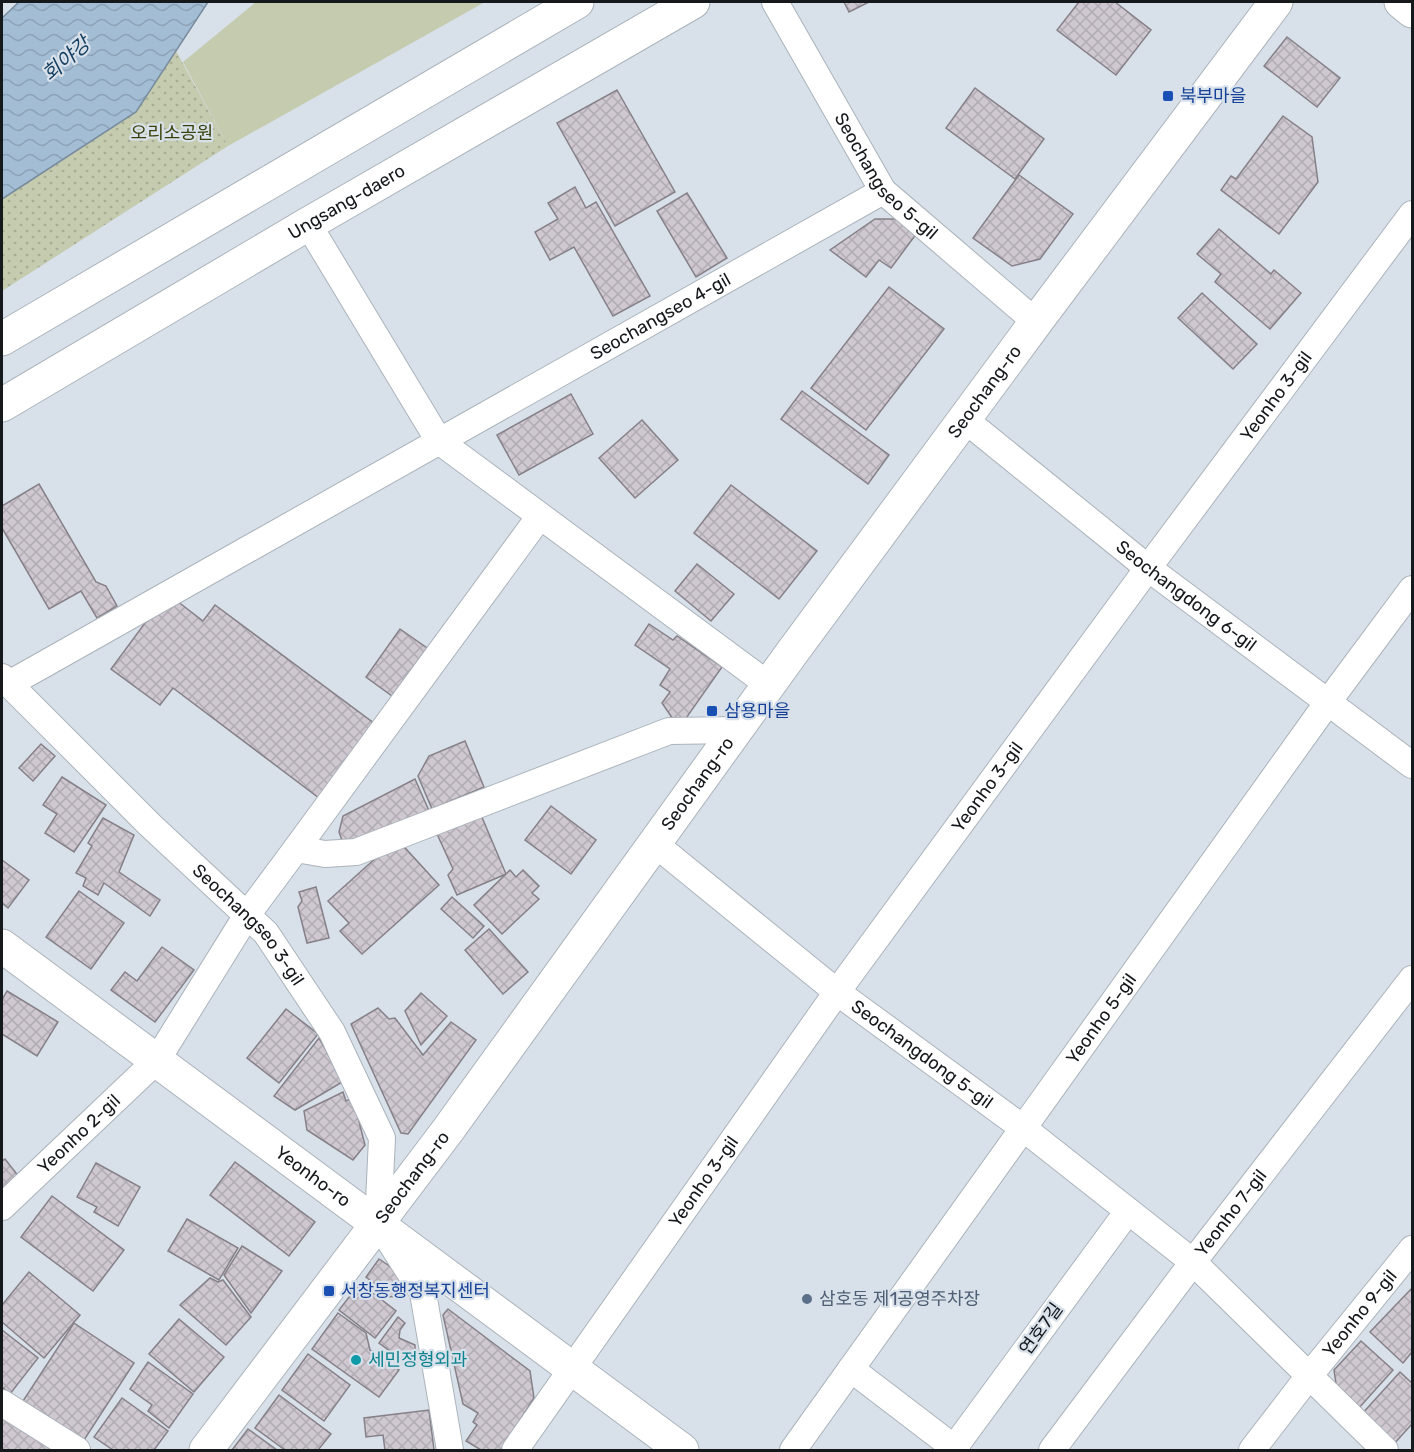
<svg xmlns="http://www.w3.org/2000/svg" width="1414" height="1452" font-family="Rubik,'Noto Sans KR',sans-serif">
  <defs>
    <pattern id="park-dots" width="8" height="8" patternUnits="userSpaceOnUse" patternTransform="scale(1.5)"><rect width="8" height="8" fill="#c4cbae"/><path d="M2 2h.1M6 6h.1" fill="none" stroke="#a8ae95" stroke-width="1.8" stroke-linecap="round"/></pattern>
    <pattern id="water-waves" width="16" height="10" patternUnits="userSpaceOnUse" patternTransform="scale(1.5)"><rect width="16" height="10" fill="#a3bdd5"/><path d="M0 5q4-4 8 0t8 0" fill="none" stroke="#8ca2b6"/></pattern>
    <pattern id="building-cross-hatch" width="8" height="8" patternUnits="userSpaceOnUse" patternTransform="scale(1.5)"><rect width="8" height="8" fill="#cfc8d1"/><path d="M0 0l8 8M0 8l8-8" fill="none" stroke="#b1abb3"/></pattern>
  </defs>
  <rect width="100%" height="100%" fill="#d8e0e9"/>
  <!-- green -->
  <path fill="#c4cbae" d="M256 2H485L228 146 183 62Z"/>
  <!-- park -->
  <path fill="url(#park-dots)" d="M176 51 228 146 2 291V199L136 112Z"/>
  <!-- water -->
  <path fill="url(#water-waves)" stroke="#798c9e" stroke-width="1.5" d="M19 2H208L136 112 2 199V18Z"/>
  <!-- building -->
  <g fill="url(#building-cross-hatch)" stroke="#868088" stroke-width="1.5">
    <path d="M844 2H869L849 12Z"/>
    <path d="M1079 2H1115L1151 30 1116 75 1057 30Z"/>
    <path d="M1287 37 1340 78 1317 107 1264 66Z"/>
    <path d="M975 88 1044 139 1015 179 946 128Z"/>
    <path d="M617 90 675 192 615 226 557 123Z"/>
    <path d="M1283 116 1312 137 1318 182 1279 234 1221 190 1231 176 1236 179Z"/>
    <path d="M1019 175 1073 214 1040 259 1012 266 973 238Z"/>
    <path d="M575 187 586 208 596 202 650 296 613 316 574 247 550 260 535 232 558 219 548 203Z"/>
    <path d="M687 193 727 258 696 277 657 211Z"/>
    <path d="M875 219H898L917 233 891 268 879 260 866 277 830 250Z"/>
    <path d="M1219 229 1271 274 1274 270 1301 293 1270 329 1215 282 1221 274 1197 254Z"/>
    <path d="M889 287 944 329 866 430 811 388Z"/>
    <path d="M1202 293 1257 344 1233 369 1178 318Z"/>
    <path d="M802 391 889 455 868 484 781 419Z"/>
    <path d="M571 394 593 434 519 475 497 435Z"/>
    <path d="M642 420 678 460 635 498 599 458Z"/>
    <path d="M39 484 96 582 106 586 117 606 97 618 81 591 49 609 2 528V506Z"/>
    <path d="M731 485 817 551 779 599 694 533Z"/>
    <path d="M697 564 734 594 711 621 675 591Z"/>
    <path d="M177 601 203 621 215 605 375 724 319 798 173 688 160 705 111 669 145 623Z"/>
    <path d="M649 624 673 640 677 636 722 667 682 724 675 722 662 703 670 692 660 685 670 669 635 645Z"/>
    <path d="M400 629 427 648 392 696 366 677Z"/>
    <path d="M465 741 484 787 432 809 418 776 429 756Z"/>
    <path d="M41 744 55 756 33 781 19 768Z"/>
    <path d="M62 777 106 805 74 852 45 833 57 814 43 805Z"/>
    <path d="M415 779 430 813 343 843 339 832 343 816Z"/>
    <path d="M551 806 596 840 571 874 525 840Z"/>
    <path d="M481 815 506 874 457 895 448 875 453 869 437 834Z"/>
    <path d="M103 818 134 835 119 872 160 900 150 916 104 883 98 895 83 886 86 878 76 873 92 846 88 843Z"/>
    <path d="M397 839 439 885 362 954 340 931 349 923 328 901Z"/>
    <path d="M2 860 29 880 8 908 2 903Z"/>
    <path d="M510 870 516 877 523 870 539 886 532 893 539 899 502 934 474 905Z"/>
    <path d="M316 887 329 938 307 943 298 907 302 901 299 892Z"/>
    <path d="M79 891 124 923 91 969 46 937Z"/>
    <path d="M452 897 484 926 473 938 441 909Z"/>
    <path d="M489 929 528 972 503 994 465 950Z"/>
    <path d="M162 947 194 970 155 1022 111 990 125 972 137 981Z"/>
    <path d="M7 991 58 1022 37 1056 2 1034V1000Z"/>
    <path d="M421 993 447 1016 421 1045 405 1011Z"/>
    <path d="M378 1008 389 1019 395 1018 423 1055 451 1022 476 1040 408 1134 401 1133 351 1024Z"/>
    <path d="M286 1009 318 1034 279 1083 247 1058Z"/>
    <path d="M319 1038 344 1081 295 1110 274 1096Z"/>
    <path d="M343 1092 346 1101 353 1098 365 1145 353 1160 307 1130 304 1111Z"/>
    <path d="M5 1159 19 1177 2 1194V1161Z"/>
    <path d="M235 1162 315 1222 289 1256 210 1195Z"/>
    <path d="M96 1163 140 1187 118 1226 94 1212 97 1207 77 1197Z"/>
    <path d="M52 1196 124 1250 93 1291 21 1237Z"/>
    <path d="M187 1219 238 1248 219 1280 168 1251Z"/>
    <path d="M242 1246 282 1271 251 1313 224 1275Z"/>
    <path d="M379 1259 403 1275 404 1296 386 1297 385 1291 366 1277Z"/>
    <path d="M29 1272 80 1315 44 1358 2 1322V1305Z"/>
    <path d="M210 1278 218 1282 223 1280 251 1317 226 1345 180 1305Z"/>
    <path d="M360 1283 396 1311 375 1338 339 1310Z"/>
    <path d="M1412 1288V1352L1403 1363 1370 1332Z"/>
    <path d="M448 1309 530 1371 534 1398 501 1450H481L466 1441 477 1425 473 1422 478 1413 463 1404 443 1315Z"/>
    <path d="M338 1313 366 1333 370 1350 399 1370 379 1397 312 1349Z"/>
    <path d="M398 1317 405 1323 400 1330 399 1338 415 1345V1356H409L405 1362 379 1343Z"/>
    <path d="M179 1319 224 1357 194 1392 149 1354Z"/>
    <path d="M74 1323 134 1363 84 1440 23 1401Z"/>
    <path d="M2 1330 38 1358 10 1394 2 1387Z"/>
    <path d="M1361 1341 1393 1370 1358 1409 1337 1390 1334 1370Z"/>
    <path d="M308 1354 350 1385 324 1421 282 1390Z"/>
    <path d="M148 1362 193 1394 169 1428 148 1411 152 1405 130 1389Z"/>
    <path d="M1400 1372 1412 1383V1424L1393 1445 1361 1415Z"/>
    <path d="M279 1395 331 1434 318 1450H285L255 1428Z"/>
    <path d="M122 1398 168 1431 154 1450H113L94 1437Z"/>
    <path d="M429 1410 434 1450H385L383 1435 366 1437 364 1418Z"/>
    <path d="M2 1414 55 1450H2Z"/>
    <path d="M248 1429 277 1450H232Z"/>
  </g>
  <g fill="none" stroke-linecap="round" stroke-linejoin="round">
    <defs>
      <g id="street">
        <path id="s1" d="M775 2 883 191 1036 322"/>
        <path d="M308 224 439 441 769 685"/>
        <path id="s2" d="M964 419 1148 568 1412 765"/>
        <path id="s3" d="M2 677 150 825 266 933 332 1032 382 1138 378 1223 423 1293 450 1450"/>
        <path id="s4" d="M9 684 883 191"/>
        <path id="s5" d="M655 844 837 992 1023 1128 1193 1262 1385 1450"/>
        <path d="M296 849 540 516"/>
        <path id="s6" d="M2 1207 157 1060 247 915 296 849 325 854 356 852 669 731 737 730"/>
        <path d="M851 1369 957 1450"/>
        <path d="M2 1403 77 1450"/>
        <path d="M954 1448 1128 1211"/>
        <path id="s7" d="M515 1450 837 992 1148 568 1412 214"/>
        <path id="s8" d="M793 1450 1328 702 1412 589"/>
        <path id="s9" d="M1052 1450 1193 1262 1412 979"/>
        <path id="s10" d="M1252 1450 1309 1376 1412 1249"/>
      </g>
      <g id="secondary">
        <path d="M1401 2 1412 11"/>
        <path d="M2 339 577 2"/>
        <path id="s11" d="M2 405 308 224 693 2"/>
        <path id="s12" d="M2 946 682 1450"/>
        <path id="s13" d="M206 1450 448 1130 791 654 1036 322 1276 2"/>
      </g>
    </defs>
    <!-- street casing -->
    <use href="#street" stroke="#abb3bb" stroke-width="28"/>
    <!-- secondary casing -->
    <use href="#secondary" stroke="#abb3bb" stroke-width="35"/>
    <!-- street -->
    <use href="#street" stroke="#fff" stroke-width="26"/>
    <!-- secondary -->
    <use href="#secondary" stroke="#fff" stroke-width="33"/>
  </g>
  <!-- markers -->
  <g fill="#1a4fb4" stroke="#d8e0e9" stroke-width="2">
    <rect x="1162" y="90" width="12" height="12" rx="3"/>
    <rect x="706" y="705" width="12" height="12" rx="3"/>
    <rect x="323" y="1285" width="12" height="12" rx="3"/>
  </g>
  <circle fill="#5c6f8a" stroke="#d8e0e9" stroke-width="2" cx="807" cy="1299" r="6"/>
  <circle fill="#0f9aa8" stroke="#d8e0e9" stroke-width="2" cx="356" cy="1360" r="6"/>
  <g text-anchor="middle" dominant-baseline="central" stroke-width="4.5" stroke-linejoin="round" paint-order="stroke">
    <!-- transit labels -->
    <g font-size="18" fill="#164399" stroke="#d8e0e9" text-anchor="start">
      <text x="1180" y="96">북부마을</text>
      <text x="724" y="711">삼용마을</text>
      <text x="341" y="1291">서창동행정복지센터</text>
    </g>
    <!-- park labels -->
    <g font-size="18" fill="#3a420c" stroke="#d8e0e9">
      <text x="172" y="133">오리소공원</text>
    </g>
    <!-- street labels -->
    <g font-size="18" fill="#16191c" stroke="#d8e0e9">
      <text stroke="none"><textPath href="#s1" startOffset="208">Seochangseo 5-gil</textPath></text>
      <text stroke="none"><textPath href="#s11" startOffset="400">Ungsang-daero</textPath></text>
      <text stroke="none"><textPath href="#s4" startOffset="748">Seochangseo 4-gil</textPath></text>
      <text stroke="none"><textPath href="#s13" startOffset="1314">Seochang-ro</textPath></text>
      <text stroke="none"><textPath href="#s7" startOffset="1300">Yeonho 3-gil</textPath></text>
      <text stroke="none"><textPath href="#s2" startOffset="284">Seochangdong 6-gil</textPath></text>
      <text stroke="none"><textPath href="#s13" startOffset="828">Seochang-ro</textPath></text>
      <text stroke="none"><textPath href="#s7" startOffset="814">Yeonho 3-gil</textPath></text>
      <text stroke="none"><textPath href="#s3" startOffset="350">Seochangseo 3-gil</textPath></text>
      <text stroke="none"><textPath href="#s8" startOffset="530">Yeonho 5-gil</textPath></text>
      <text stroke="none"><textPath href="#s5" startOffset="340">Seochangdong 5-gil</textPath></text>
      <text stroke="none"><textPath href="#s6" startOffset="106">Yeonho 2-gil</textPath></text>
      <text stroke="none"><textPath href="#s12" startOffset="387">Yeonho-ro</textPath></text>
      <text stroke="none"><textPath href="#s13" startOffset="342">Seochang-ro</textPath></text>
      <text stroke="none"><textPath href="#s7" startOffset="328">Yeonho 3-gil</textPath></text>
      <text stroke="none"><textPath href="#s9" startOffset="297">Yeonho 7-gil</textPath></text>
      <text stroke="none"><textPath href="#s10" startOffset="174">Yeonho 9-gil</textPath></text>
      <text transform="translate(1041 1329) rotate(-54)">연호7길</text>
    </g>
    <!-- service labels -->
    <g font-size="18" fill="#4e5e75" stroke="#d8e0e9" text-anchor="start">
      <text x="819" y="1299">삼호동 제1공영주차장</text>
    </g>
    <!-- culture labels -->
    <g font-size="18" fill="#0d838f" stroke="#d8e0e9" text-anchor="start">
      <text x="368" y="1360">세민정형외과</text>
    </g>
    <!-- water labels -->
    <g font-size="20" font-style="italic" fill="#164062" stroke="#d8e0e9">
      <text transform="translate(66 59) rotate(-41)">회야강</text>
    </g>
  </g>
  <!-- border -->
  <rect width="1414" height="1452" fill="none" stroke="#16191c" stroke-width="6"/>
</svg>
